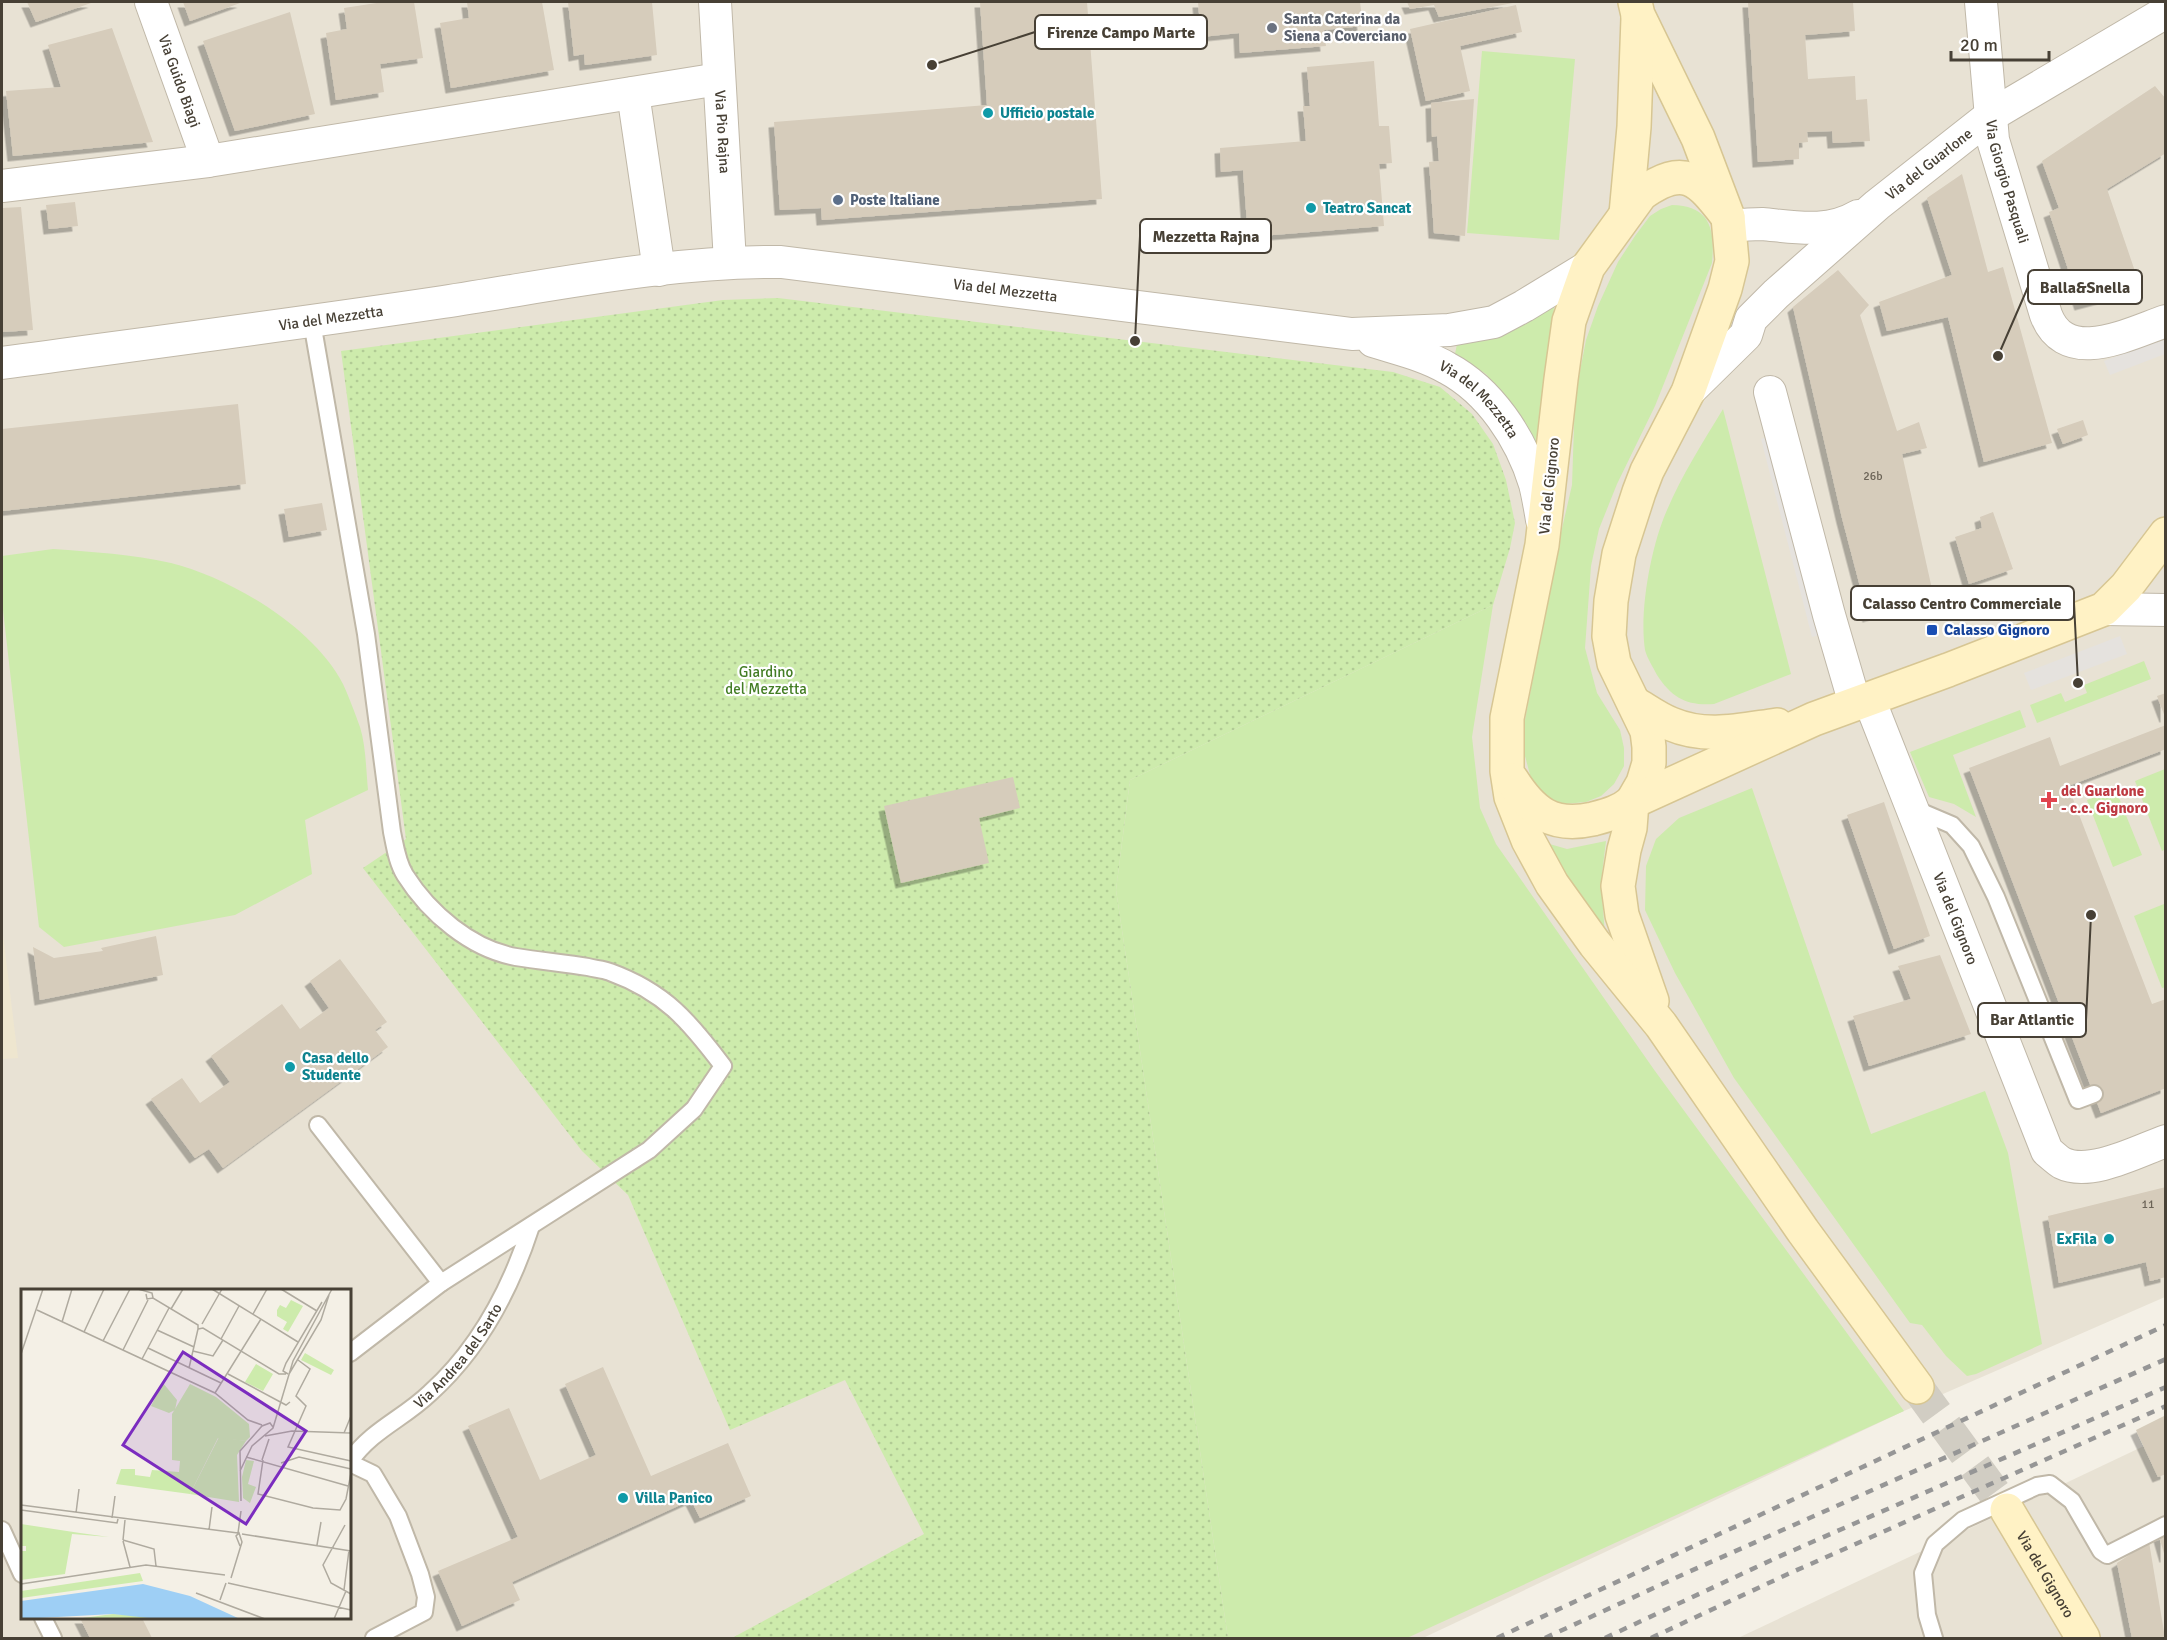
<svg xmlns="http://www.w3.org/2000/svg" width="2167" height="1640" font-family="Signika,sans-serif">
  <defs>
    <pattern id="park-dots" width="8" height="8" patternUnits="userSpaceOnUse" patternTransform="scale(1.5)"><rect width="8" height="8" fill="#cdebac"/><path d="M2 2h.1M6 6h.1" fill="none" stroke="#b1cb95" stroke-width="1.8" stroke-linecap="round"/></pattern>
    <filter id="shadow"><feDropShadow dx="-5.5" dy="5.5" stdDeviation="0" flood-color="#0004"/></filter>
  </defs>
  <rect width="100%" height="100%" fill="#f4f0e6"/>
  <!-- residential -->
  <g fill="#e8e2d4" fill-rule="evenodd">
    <path d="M2 2H2165V1297L1904 1411 1423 1638H2ZM22 1290H350V1618H22Z"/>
    <path d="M2165 1436V1638H1738Z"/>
  </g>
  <!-- education -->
  <path fill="#eee6cf" d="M2 927 18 1058 2 1059Z"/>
  <!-- green -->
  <g fill="#cdebac">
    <path d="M1482 51 1575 59 1559 240 1467 233Z"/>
    <path d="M1672 205C1711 206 1715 230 1712 263L1655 406 1617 484 1599 529 1591 566 1585 648 1597 693 1620 730 1624 748V766L1614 784 1601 796 1586 802 1564 804 1546 798 1532 782 1525 756V720L1561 533 1572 485 1575 397 1586 340 1598 306 1618 262 1635 236 1650 216 1661 209Z"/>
    <path d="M1555 297 1540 454 1509 403 1486 374 1455 354 1457 344Z"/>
    <path d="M1723 409 1791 674 1714 704C1687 706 1672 698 1657 675 1653 667 1647 658 1645 650 1639 611 1651 546 1667 510 1682 475 1703 442 1723 409Z"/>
    <path d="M53 549C93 552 132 554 171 563 231 578 314 627 343 684 349 697 355 713 360 727 366 746 366 770 368 790L305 820 312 874 235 915 64 947 39 927 2 601V556Z"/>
    <path d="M1493 605 1472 737 1480 808 1496 844 1655 1071 1904 1411 1407 1638H1228L1116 890 1130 780Z"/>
    <path d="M2144 661 2151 679 2037 723 2030 705 2061 693 2065 702 2087 693 2084 685Z"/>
    <path d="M2020 710 2026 727 1953 755 1976 817 1954 804 1929 797 1910 752Z"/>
    <path d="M2165 769 2166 849 2162 851 2135 781Z"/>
    <path d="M1752 788 1871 1134 1985 1091 2008 1153 2042 1344 1976 1374 1967 1376 1946 1356 1922 1325 1910 1323 1734 1078 1675 973 1645 910 1646 866 1656 839 1679 818Z"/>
    <path d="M2115 788 2142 855 2113 867 2087 800Z"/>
    <path d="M1606 841 1601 882 1605 935 1546 843 1567 849Z"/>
    <path d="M2164 904 2166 909V987L2162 988 2134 916Z"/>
  </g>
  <!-- park -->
  <path fill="url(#park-dots)" d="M778 298 1393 372 1440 387 1472 414 1493 444 1506 480 1515 523 1510 548 1493 605 1130 780 1116 890 1228 1638H732L924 1534 845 1380 730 1430 628 1195 582 1151 363 868 406 839 341 351 723 300Z"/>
  <!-- parking -->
  <g fill="#e5e2de">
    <path d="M2165 338V354L2110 375 2104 361Z"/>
    <path d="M1778 434 1830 632 1812 637 1761 439Z"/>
    <path d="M2120 636 2127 654 2031 690 2024 673Z"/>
  </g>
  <!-- building -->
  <g fill="#d6ccbb" filter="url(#shadow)">
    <path d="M27 2H94L36 22Z"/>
    <path d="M183 2H243L190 21Z"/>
    <path d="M383 2H414L423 58 380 64 384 92 336 100 326 33 347 29 344 8Z"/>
    <path d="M467 2H542L554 70 451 88 440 23 469 18Z"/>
    <path d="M568 2H652L657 55 585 65 584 54 574 56Z"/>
    <path d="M980 2H1087L1102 199 822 220 821 208 780 210 774 122 987 105Z"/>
    <path d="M1198 2H1360L1363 26 1324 30 1326 46 1240 53 1239 33 1201 37Z"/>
    <path d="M1407 2H1513V3L1439 17 1434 5 1410 9Z"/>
    <path d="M1748 2H1853L1855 31 1805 35 1808 79 1855 76 1856 100 1867 99 1870 141 1833 143 1832 131 1807 132 1808 142 1799 143V159L1758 162Z"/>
    <path d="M1516 5 1522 32 1460 46 1470 91 1426 101 1410 29Z"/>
    <path d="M290 12 315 114 235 131 203 41Z"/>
    <path d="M112 28 153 142 13 156 6 91 61 87 48 45Z"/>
    <path d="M1374 61 1379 126H1389L1392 163 1379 164 1384 226 1248 237 1243 170 1221 172 1220 148 1306 141 1303 106H1310L1307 67Z"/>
    <path d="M2155 86 2166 99V153L2107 189 2141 289 2080 305 2049 212 2059 208 2042 161Z"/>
    <path d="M1474 99 1465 236 1434 233 1429 162 1439 161 1437 136 1432 137 1431 103Z"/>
    <path d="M1962 174 1988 272 2003 267 2052 443 1984 462 1948 317 1887 331 1879 302 1952 275 1927 198Z"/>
    <path d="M75 202 78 226 49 229 46 205Z"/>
    <path d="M21 207 33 330 2 332V208Z"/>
    <path d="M1838 270 1869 305 1860 315 1897 431 1919 422 1927 448 1902 454 1934 598 1868 617 1842 518 1793 307Z"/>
    <path d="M238 404 246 484 2 511V429Z"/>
    <path d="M2083 420 2088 435 2063 444 2057 429Z"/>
    <path d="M322 503 327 530 289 537 284 509Z"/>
    <path d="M1993 512 2013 569 1969 584 1955 537 1982 528 1980 517Z"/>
    <path d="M2166 693V717H2165L2157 696Z"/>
    <path d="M2166 725V749L2068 786 2152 1004 2166 999V1088L2101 1113 1969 768 2050 737 2060 766Z"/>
    <path d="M1013 777 1020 808 979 818 989 863 901 883 884 806Z"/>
    <path d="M1884 802 1930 936 1894 949 1847 815Z"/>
    <path d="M156 936 163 975 40 1000 33 947 54 958 103 951 101 948Z"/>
    <path d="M1940 955 1971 1034 1869 1066 1853 1016 1911 999 1898 966Z"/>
    <path d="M340 959 387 1022 375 1030 388 1047 223 1168 209 1149 195 1158 151 1099 182 1078 200 1103 230 1082 211 1056 282 1004 300 1029 329 1008 310 981Z"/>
    <path d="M2166 1187V1277L2150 1281 2146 1262 2059 1283 2048 1216Z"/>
    <path d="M603 1367 651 1476 728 1443 751 1496 700 1518 691 1500 512 1582 520 1600 462 1626 438 1571 518 1537 468 1426 509 1408 540 1480 596 1455 565 1384Z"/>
    <path d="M2166 1415V1474L2158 1477 2136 1430Z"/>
    <path d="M2166 1534V1557H2165L2159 1536Z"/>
    <path d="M2149 1542 2165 1638H2132L2117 1563Z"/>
    <path d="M80 1618H142L152 1638H90Z"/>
  </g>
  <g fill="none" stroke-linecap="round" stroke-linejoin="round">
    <!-- secondary-tunnel -->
    <path stroke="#d1cdc3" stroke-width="33" stroke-dasharray="33 16" stroke-linecap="butt" d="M1917 1387 2007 1510"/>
    <defs>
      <g id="lane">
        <path d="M312 322 366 634 392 832C395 846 397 862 405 875 429 913 471 949 516 957 540 961 564 963 588 967 595 969 603 969 610 972 665 992 689 1021 723 1066L694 1109 649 1150 441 1283 350 1353"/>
        <path d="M1912 808 1952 825 1971 846 1996 897 2078 1100 2094 1094"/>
        <path d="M318 1125 441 1283"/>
        <path id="s1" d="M350 1461C373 1429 403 1419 430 1393 479 1349 511 1288 531 1226"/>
        <path d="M350 1463 373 1474 398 1516 420 1574 426 1597 424 1612 374 1638"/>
        <path d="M2 1530 22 1574"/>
        <path d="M43 1618 53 1638"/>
        <path d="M1934 1638 1927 1615 1923 1573 1935 1544 1963 1520 2037 1486 2050 1484 2072 1501 2101 1551 2107 1555 2166 1525"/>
      </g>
      <g id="street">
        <path id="s2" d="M151 2 208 161"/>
        <path id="s3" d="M715 2 730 262"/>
        <path id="s4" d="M1981 2 1993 140 2046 315C2066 367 2128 334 2166 321"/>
        <path d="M633 93 659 270"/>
        <path d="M2 186 208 161 719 79"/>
        <path d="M1729 226C1740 225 1751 224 1762 224 1795 227 1828 234 1858 216"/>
        <path id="s5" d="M1373 341C1398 349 1425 355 1447 368 1490 391 1521 438 1535 484 1538 496 1540 508 1542 520"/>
        <path id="s6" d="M2 363C149 343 296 324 443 302 555 285 668 261 781 262L1352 334 1449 330 1494 322 1524 306 1588 267"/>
        <path id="s7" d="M1688 392 1746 335 1751 319 1776 294 1877 205 1990 116 2166 12"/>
        <path d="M1770 392 1829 615 1855 704"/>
        <path d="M2104 609 2166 610"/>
        <path id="s8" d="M1869 699 2047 1151C2052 1155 2057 1160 2062 1163 2090 1177 2138 1151 2166 1141"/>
      </g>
      <g id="secondary">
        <path d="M1635 2 1638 15 1698 138 1728 217 1732 261 1725 289 1688 392 1647 471 1639 492 1619 554 1611 601 1609 636 1614 663 1647 731 1649 747V763L1643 783 1632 802 1630 828 1624 850 1618 886 1622 915 1652 1001"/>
        <path d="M1626 214 1634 127 1638 18"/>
        <path d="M1728 217C1699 180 1686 162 1641 194L1588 267 1569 321 1561 379 1542 545 1507 718V771L1511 797 1528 840 1552 884 1595 944 1661 1025 1803 1231 1917 1387"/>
        <path d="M1634 703C1646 710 1658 719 1671 724 1706 739 1741 730 1777 725"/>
        <path d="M1512 780C1533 813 1553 828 1593 819 1608 815 1620 812 1632 802L1814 719 1948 670 2104 609 2126 587 2166 534"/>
        <path id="s9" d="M2007 1510 2083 1638"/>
      </g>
    </defs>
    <!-- lane casing -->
    <use href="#lane" stroke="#c0b8a8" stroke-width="20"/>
    <!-- street casing -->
    <use href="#street" stroke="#c0b8a8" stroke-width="34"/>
    <!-- secondary casing -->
    <use href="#secondary" stroke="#d7c693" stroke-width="36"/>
    <!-- lane -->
    <use href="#lane" stroke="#fff" stroke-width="16"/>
    <!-- street -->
    <use href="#street" stroke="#fff" stroke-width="32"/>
    <!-- secondary -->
    <use href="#secondary" stroke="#fff2c5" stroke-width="33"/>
    <!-- rail -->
    <g stroke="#969696" stroke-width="4.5" stroke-dasharray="8 8" stroke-linecap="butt">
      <path d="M1497 1638 2166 1325"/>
      <path d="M1545 1638 1684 1574 2166 1359"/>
      <path d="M1605 1638 1778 1557 2166 1387"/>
      <path d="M1651 1638 1788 1574 2166 1406"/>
    </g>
  </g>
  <!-- markers -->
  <circle fill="#6b7280" stroke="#fff" stroke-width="2" cx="1272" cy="28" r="6"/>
  <g fill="#0f9aa8" stroke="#fff" stroke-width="2">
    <circle cx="988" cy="113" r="6"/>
    <circle cx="1311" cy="208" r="6"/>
    <circle cx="290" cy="1067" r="6"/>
    <circle cx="2109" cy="1239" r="6"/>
    <circle cx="623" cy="1498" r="6"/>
  </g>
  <circle fill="#5c6f8a" stroke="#fff" stroke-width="2" cx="838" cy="200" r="6"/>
  <rect fill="#1a4fb4" stroke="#fff" stroke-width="2" x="1926" y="624" width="12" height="12" rx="3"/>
  <path fill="#e0444e" stroke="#fff" stroke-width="2" d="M2046 791h6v6h6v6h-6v6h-6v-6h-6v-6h6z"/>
  <g text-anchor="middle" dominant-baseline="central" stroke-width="4.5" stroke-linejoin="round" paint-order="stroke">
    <!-- number labels -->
    <g font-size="12" fill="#6b6356">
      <text x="1873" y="476">26b</text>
      <text x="2148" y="1204">11</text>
    </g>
    <!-- worship labels -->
    <g font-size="15" font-weight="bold" fill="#5b616d" stroke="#fff" text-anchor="start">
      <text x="1284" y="19">Santa Caterina da<tspan x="1284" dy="17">Siena a Coverciano</tspan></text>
    </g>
    <!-- street labels -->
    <g font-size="15" fill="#474035" stroke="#fff">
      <text stroke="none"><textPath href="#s2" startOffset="84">Via Guido Biagi</textPath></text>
      <text stroke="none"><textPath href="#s3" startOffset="130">Via Pio Rajna</textPath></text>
      <text stroke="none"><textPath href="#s7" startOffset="334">Via del Guarlone</textPath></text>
      <text stroke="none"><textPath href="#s4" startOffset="182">Via Giorgio Pasquali</textPath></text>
      <text stroke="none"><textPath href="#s6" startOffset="1012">Via del Mezzetta</textPath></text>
      <text stroke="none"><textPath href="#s6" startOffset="332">Via del Mezzetta</textPath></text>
      <text stroke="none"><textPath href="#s5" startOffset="124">Via del Mezzetta</textPath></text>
      <text transform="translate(1549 486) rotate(-84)">Via del Gignoro</text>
      <text stroke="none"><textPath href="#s8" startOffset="236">Via del Gignoro</textPath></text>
      <text stroke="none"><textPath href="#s1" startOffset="152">Via Andrea del Sarto</textPath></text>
      <text stroke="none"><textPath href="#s9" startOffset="75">Via del Gignoro</textPath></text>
    </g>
    <!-- culture labels -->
    <g font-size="15" font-weight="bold" fill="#0d838f" stroke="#fff" text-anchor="start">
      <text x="1000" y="113">Ufficio postale</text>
      <text x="1323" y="208">Teatro Sancat</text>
      <text x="302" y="1058">Casa dello<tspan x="302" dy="17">Studente</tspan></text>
      <text x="2097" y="1239" text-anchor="end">ExFila</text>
      <text x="635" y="1498">Villa Panico</text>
    </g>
    <!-- service labels -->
    <g font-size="15" font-weight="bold" fill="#4e5e75" stroke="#fff" text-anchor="start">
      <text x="850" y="200">Poste Italiane</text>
    </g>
    <!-- transit labels -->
    <g font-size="15" font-weight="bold" fill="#164399" stroke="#fff" text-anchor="start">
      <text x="1944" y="630">Calasso Gignoro</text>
    </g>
    <!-- park labels -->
    <g font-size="15" fill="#437d24" stroke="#fff">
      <text x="766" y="672">Giardino<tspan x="766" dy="17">del Mezzetta</tspan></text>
    </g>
    <!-- health labels -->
    <g font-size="15" font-weight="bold" fill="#be3a42" stroke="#fff" text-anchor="start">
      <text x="2061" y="791">del Guarlone<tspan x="2061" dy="17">- c.c. Gignoro</tspan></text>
    </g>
  </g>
  <!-- overview -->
  <g transform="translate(21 1289)">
    <rect width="330" height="330" fill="#f4f0e6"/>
    <path d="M270 11 282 17 267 43 262 40 266 33 256 27V21L259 16 265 19ZM235 75 252 85 242 102 224 93ZM142 94 156 111 154 121 148 124 130 117ZM198 148 225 152 216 166 218 213 169 205ZM225 171 233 172 227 195 235 198 229 214 222 209 221 188Z" fill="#cdebac"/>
    <path d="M284 64 313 81 310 86 280 71ZM169 95 195 108 228 135 229 148 225 152 197 149 169 205 95 195 100 180H114V186L129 188 131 181 158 183 159 172 151 171V125ZM0 235 59 244 88 248 51 245 44 285 0 291V262H5V257H0ZM119 284 122 292 0 309V302ZM92 325 125 327 136 330H54Z" fill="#cdebac"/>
    <path d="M122 295 169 307 219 330H136L92 325 0 330V312Z" fill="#9ecff5"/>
    <path fill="none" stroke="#afaa9f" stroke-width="1.5" d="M117 0 131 4 132 9M191 0 277 53M260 0 296 22M125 5 126 10 132 9 177 36V40L182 39 258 85H265M150 20 162 0M16 21 194 104 227 131 241 136M232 25 246 0M41 33 51 0M181 35 201 0M136 41 173 58M63 43 83 0M200 50 218 17M82 52 109 0M127 59 200 94M102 61 127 11M172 62 192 67 202 51M0 65 22 0M121 70 148 19M277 71 289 80 275 107 285 117 267 158 330 172M168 79 177 40M207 85 265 116 269 113M267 85 262 82 265 74 301 13M268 85 300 31 308 6M194 104 240 30M323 144 330 127M244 147 271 142 330 144M225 168 327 197M241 171 248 150M242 171 237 205 292 219 319 221 325 210 330 184M260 174 278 168 330 180M219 182 231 157 252 139 272 72 311 0M220 212 219 162 241 137 249 134 252 138M0 216 217 244M0 221 96 234 97 230M55 224 58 200M91 229 94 207M324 236 302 276 310 294 330 305M188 241 191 218M217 244 220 222M221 245 330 262M102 251 133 260 135 277M102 251 104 231M102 252 109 278M296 256 300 233M210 289 221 253 218 244 215 247 219 257M207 294 330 321M0 295 125 276 204 286M323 301 328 261M175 304 244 330M199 311 205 294M313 330 325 302"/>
    <path fill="#7b2cbf" fill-opacity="0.15" stroke="#7b2cbf" stroke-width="3" d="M162 63 285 142 225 235 102 156Z"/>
    <rect width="330" height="330" fill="none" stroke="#474035" stroke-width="3"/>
  </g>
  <!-- callouts -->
  <path fill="none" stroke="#474035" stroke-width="2" d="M932 65L1035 32M1135 341L1140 236M1998 356L2028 287M2078 683L2074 603M2091 915L2086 1020"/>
  <g fill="#474035" stroke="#fff" stroke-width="2">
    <circle cx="932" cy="65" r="6"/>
    <circle cx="1135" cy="341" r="6"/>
    <circle cx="1998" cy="356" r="6"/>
    <circle cx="2078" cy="683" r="6"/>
    <circle cx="2091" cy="915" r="6"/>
  </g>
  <g fill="#fff" stroke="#474035" stroke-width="2">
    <rect x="1035" y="15" width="172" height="34" rx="6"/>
    <rect x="1140" y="219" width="131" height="34" rx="6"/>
    <rect x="2028" y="270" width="114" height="34" rx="6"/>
    <rect x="1851" y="586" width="223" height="34" rx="6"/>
    <rect x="1978" y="1003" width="108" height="34" rx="6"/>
  </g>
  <g font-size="16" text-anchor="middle" font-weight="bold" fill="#474035">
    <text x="1121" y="38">Firenze Campo Marte</text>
    <text x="1206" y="242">Mezzetta Rajna</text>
    <text x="2085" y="293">Balla&amp;Snella</text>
    <text x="1962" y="609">Calasso Centro Commerciale</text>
    <text x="2032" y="1025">Bar Atlantic</text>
  </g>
  <!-- border -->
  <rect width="2167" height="1640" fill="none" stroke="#474035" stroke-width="6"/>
  <!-- scale -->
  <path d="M1951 51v9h98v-9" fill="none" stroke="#474035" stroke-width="3"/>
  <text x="1960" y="51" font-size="18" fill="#474035" stroke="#ffffff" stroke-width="4.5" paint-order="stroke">20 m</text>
</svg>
